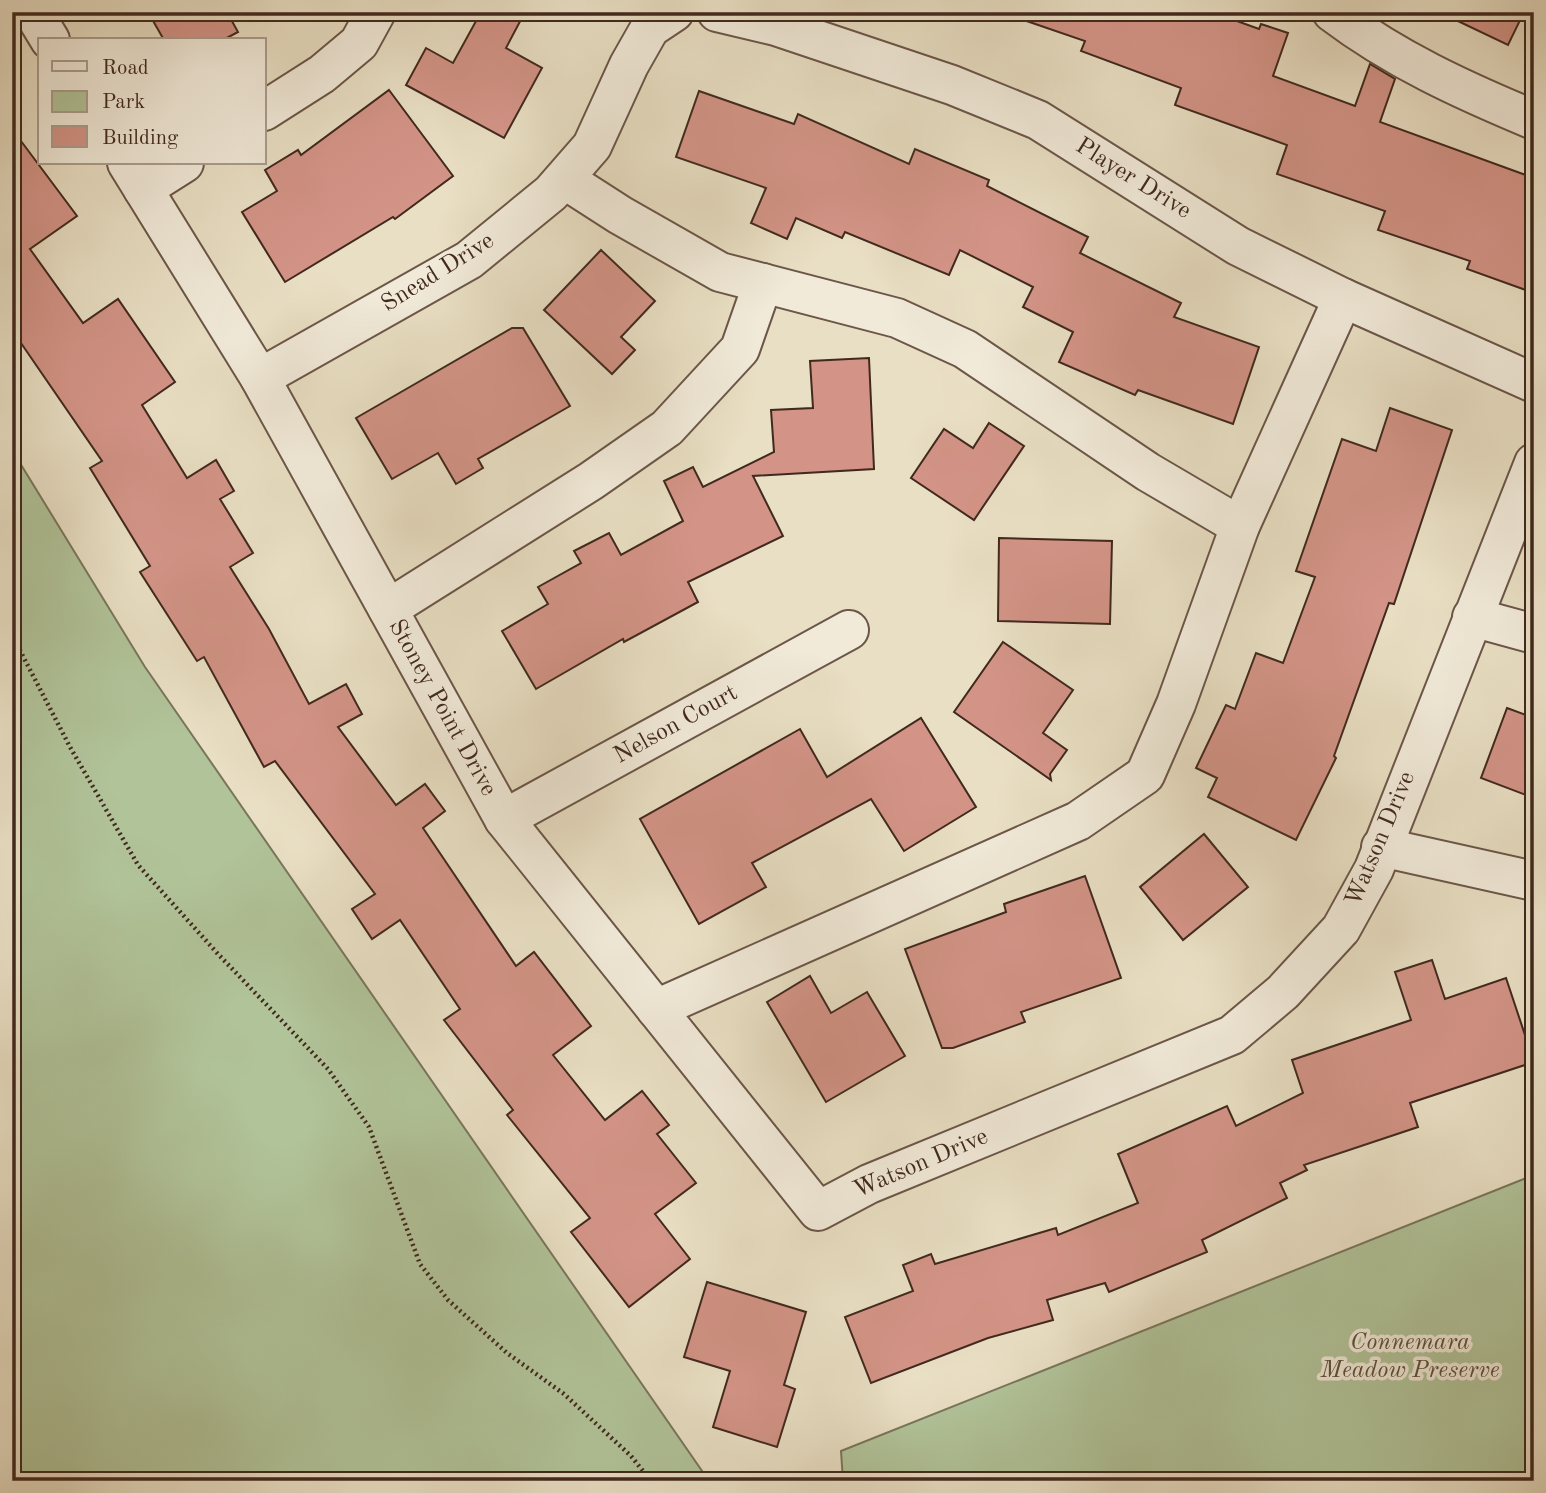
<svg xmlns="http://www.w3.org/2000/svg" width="1546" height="1493" font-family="'Old Standard TT',serif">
  <rect width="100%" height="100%" fill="#e9dfc4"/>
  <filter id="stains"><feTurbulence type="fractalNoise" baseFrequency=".00286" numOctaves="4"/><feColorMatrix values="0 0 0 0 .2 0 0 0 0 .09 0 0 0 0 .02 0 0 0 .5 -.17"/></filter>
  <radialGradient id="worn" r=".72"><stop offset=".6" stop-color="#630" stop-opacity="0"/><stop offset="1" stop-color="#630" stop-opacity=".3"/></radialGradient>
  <!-- green -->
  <g fill="#b1c399" stroke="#79765c" stroke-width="2">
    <path d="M12 450 145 667 709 1481H12Z"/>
    <path d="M1534 1175V1481H843L841 1451Z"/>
  </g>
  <!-- building -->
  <g fill="#d39487" stroke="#41291e" stroke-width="2">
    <path d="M148 12H227L238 32 223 40H164Z"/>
    <path d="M481 12H525L506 48 542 68 504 138 406 85 426 48 453 63Z"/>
    <path d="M1016 12H1212L1259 29 1261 24 1288 33 1273 76 1355 106 1370 64 1395 79 1380 122 1534 178V293L1467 269 1470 261 1378 230 1385 211 1277 174 1287 145 1175 105 1181 88 1081 51 1085 41 1015 17Z"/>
    <path d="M1439 12H1524L1508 45Z"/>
    <path d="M389 90 453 176 395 219 393 217 285 282 242 212 277 191 265 170 298 150 301 155Z"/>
    <path d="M699 91 794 124 798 114 909 164 915 149 989 180 987 186 1088 237 1080 253 1181 303 1174 317 1259 347 1233 424 1138 390 1135 395 1059 362 1073 332 1023 307 1033 287 960 250 949 275 845 232 842 238 796 218 787 239 751 223 766 188 676 157Z"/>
    <path d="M12 129 77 216 30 249 83 323 118 299 175 382 142 405 187 478 216 460 234 491 220 499 253 553 230 567 269 629 309 704 346 684 362 714 338 727 396 805 425 784 445 811 423 828 516 966 534 952 591 1026 553 1055 605 1120 642 1091 669 1125 657 1134 696 1183 655 1214 690 1259 629 1307 571 1232 590 1218 507 1115 513 1110 444 1020 460 1009 400 920 372 939 352 909 375 894 275 761 264 767 204 657 197 661 140 572 150 566 90 468 102 461 12 330Z"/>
    <path d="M601 250 655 301 621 337 635 350 612 374 544 310Z"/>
    <path d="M512 328H523L570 406 478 459 483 468 456 484 438 453 392 479 356 418Z"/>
    <path d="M869 358 874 469 753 476 783 536 688 582 698 602 624 642 623 639 536 689 502 631 548 604 538 587 581 563 574 551 609 533 621 555 683 521 664 481 693 467 703 487 774 452 771 410 813 408 810 361Z"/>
    <path d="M1390 408 1452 430 1394 604 1389 603 1334 756 1336 758 1296 840 1208 797 1217 778 1196 768 1226 705 1235 709 1256 653 1283 663 1315 577 1296 571 1342 439 1376 451Z"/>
    <path d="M989 423 1024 446 974 520 911 478 944 429 973 448Z"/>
    <path d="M999 538 1112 541 1110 624 998 621Z"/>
    <path d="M1003 642 1073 690 1043 733 1067 750 1050 774 1051 780 954 712Z"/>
    <path d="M1507 708 1534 718V798L1481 778Z"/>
    <path d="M921 718 976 807 904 851 871 799 752 863 766 887 699 924 640 819 800 729 827 777Z"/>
    <path d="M1204 834 1248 887 1183 940 1140 887Z"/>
    <path d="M1085 876 1121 978 1021 1012 1025 1022 953 1048H942L905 949 1006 912 1004 904Z"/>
    <path d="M1432 960 1445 999 1506 978 1534 1062 1410 1103 1418 1127 1304 1165 1307 1170 1280 1183 1287 1198 1202 1240 1207 1252 1109 1292 1105 1283 1047 1300 1053 1320 988 1338 871 1383 845 1317 913 1291 903 1265 931 1254 935 1264 1056 1228 1058 1235 1138 1203 1118 1154 1227 1106 1236 1126 1303 1093 1292 1060 1411 1020 1395 972Z"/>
    <path d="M810 976 831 1013 867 992 905 1056 826 1102 767 1002Z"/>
    <path d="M707 1282 806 1312 784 1385 795 1389 777 1447 713 1427 730 1371 684 1357Z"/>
  </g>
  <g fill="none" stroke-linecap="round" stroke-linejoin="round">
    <defs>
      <g id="minor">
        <path d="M33 12 50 40"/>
        <path d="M717 12 776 26 952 85 1038 120 1238 246 1343 298 1534 383"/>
        <path d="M1332 12C1394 59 1462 90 1534 120"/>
        <path d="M264 111 322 74 359 43 376 12"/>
        <path d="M127 163 260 378 504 819 818 1211 869 1184 1232 1035 1283 992 1341 929 1374 869 1534 463"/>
        <path d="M564 179 620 215 720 272 897 318 965 349 1148 472 1240 526"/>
        <path d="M143 189 184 163"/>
        <path d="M260 378 469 260 551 193 592 146 629 65 650 28 674 12"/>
        <path d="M388 609 591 481 667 428 740 349 763 283"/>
        <path d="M1472 617 1534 634"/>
        <path d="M504 819 849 630"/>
        <path d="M1381 847 1534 881"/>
        <path d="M656 1009 1078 821 1145 775 1176 704 1240 526 1343 298"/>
      </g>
    </defs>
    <!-- minor casing -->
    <use href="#minor" stroke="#6b5648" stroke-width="42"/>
    <!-- path -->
    <path stroke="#41291e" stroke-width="4.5" stroke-dasharray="2 3.5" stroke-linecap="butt" d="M12 635 70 747 138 865 218 954 328 1069 369 1127 420 1264 448 1300 507 1353 564 1394 631 1456 651 1481"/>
    <!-- minor -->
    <use href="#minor" stroke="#f1ead9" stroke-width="38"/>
  </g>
  <g text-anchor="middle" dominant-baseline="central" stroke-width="7" stroke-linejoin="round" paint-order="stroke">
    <!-- street labels -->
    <g font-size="24" fill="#41291e" stroke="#f1ead9">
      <text transform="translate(1133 179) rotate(32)">Player Drive</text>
      <text transform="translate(438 273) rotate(-32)">Snead Drive</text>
      <text transform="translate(442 708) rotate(61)">Stoney Point Drive</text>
      <text transform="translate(676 725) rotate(-29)">Nelson Court</text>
      <text transform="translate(1381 839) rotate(-67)">Watson Drive</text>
      <text transform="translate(921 1164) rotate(-23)">Watson Drive</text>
    </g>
    <!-- park labels -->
    <g font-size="24" font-style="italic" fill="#5d503d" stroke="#f1ead9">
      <text x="1410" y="1343">Connemara<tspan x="1410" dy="28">Meadow Preserve</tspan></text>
    </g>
  </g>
  <!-- margin -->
  <rect width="1546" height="1493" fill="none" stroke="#e9dfc4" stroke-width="42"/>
  <rect x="14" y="14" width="1518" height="1465" fill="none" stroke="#41291e" stroke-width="3.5"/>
  <rect x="21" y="21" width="1504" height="1451" fill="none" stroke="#41291e" stroke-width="2"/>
  <!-- legend -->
  <rect x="38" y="38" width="228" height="126" fill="#f1ead9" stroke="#ab9d8e" stroke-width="2"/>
  <rect x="52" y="61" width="35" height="10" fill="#f1ead9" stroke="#ab9d8e" stroke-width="2"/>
  <text x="102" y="74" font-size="21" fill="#41291e">Road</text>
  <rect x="52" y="91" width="35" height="21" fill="#b1c399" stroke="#ab9d8e" stroke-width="2"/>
  <text x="102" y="108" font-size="21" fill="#41291e">Park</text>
  <rect x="52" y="126" width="35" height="21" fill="#d39487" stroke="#ab9d8e" stroke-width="2"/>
  <text x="102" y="144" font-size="21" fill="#41291e">Building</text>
  <rect width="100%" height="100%" filter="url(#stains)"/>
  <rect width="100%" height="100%" fill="url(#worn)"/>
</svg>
